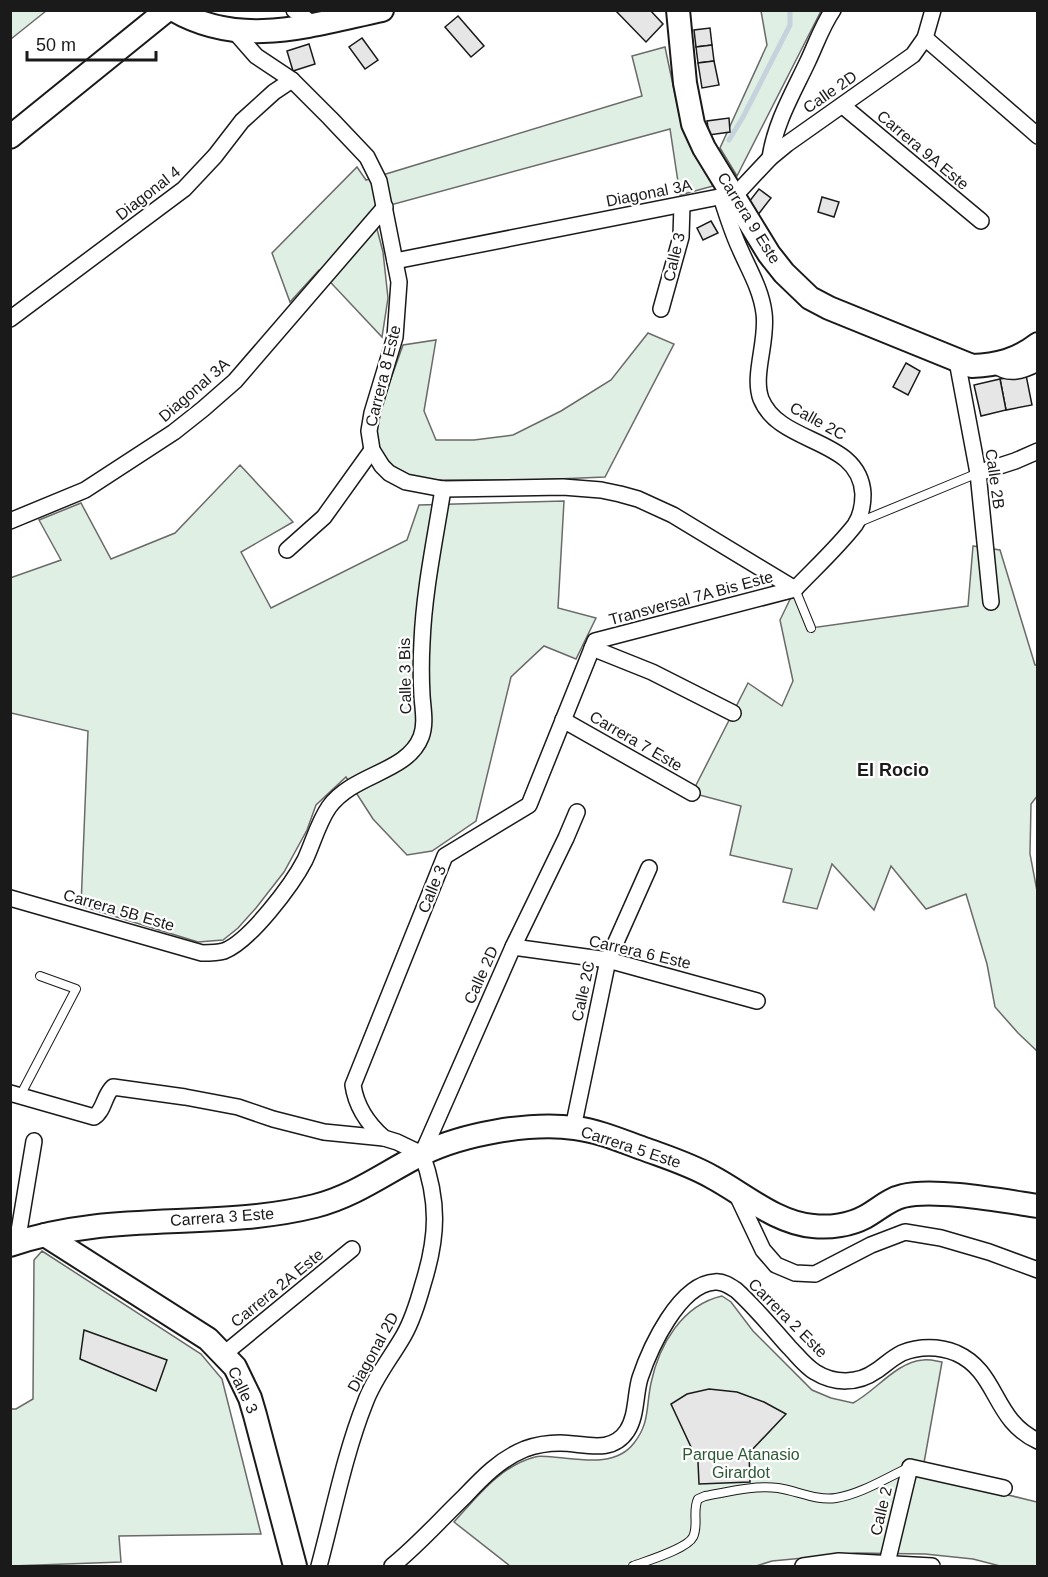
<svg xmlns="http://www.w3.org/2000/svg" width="1048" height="1577" font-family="Arial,sans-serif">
  <rect width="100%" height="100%" fill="#fff"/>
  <!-- green -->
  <g fill="#e0efe3" stroke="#6a6a6a" stroke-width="1.5">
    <path d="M11 10H46V11L11 39Z"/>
    <path d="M761 11H821L737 176 720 148 767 45Z"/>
    <path d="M665 47 682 128 713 186 680 195 670 129 372 210 383 252 388 298 382 337 319 270 290 302 272 253 357 167 366 180 642 96 632 56Z"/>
    <path d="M648 333 674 344 605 477 533 480H430L411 478 398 471 381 453 375 432 384 398 403 345 436 340 424 411 436 440H474L513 435 561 411 611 380Z"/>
    <path d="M240 465 293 522 241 552 271 608 407 540 419 505 564 501 558 608 596 618 576 659 544 646 511 677 476 821 432 851 407 855 373 819 346 777 316 805 307 830 284 872 256 908 238 928 223 940 198 942 81 906 88 731 11 713 10 578 61 560 39 520 81 503 111 559 175 533Z"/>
    <path d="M973 546 1000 550 1035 665H1037L1038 795 1031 804 1030 854 1038 896 1037 1051 1018 1033 995 1007 987 964 966 894 926 909 891 866 874 910 832 864 817 909 783 902 792 869 730 855 741 806 692 793 748 683 782 706 793 681 780 620 795 589 811 628 968 606Z"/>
    <path d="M42 1251 201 1354 222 1379 261 1534 119 1536 121 1562 11 1566V1409H16L33 1399 34 1260Z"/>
    <path d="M722 1296 731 1302 753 1331 812 1390 831 1398 853 1403C876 1391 896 1362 923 1360 929 1359 936 1361 942 1362L922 1474 1037 1502V1566H1000L973 1559 925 1554 857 1553 772 1561 756 1566H510L454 1522C477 1497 500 1466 535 1457 540 1455 547 1457 553 1457 579 1459 615 1468 634 1443 650 1423 646 1406 651 1383 659 1345 682 1305 722 1296Z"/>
  </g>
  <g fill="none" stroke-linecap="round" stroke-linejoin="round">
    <!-- stream -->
    <path stroke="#c6d2dc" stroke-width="5" d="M729 140 743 117 790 25V10"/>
  </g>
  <!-- building -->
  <g fill="#e6e6e6" stroke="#1a1a1a" stroke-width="1.5">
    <path d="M615 10H650L663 24 646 42Z"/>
    <path d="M458 16 484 46 471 57 445 27Z"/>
    <path d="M710 28 712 45 696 47 694 30Z"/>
    <path d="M362 38 378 60 365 69 349 47Z"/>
    <path d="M309 44 315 64 293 71 287 51Z"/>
    <path d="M712 45 714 61 698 63 696 47Z"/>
    <path d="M714 61 719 85 702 88 698 63Z"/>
    <path d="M729 118 730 132 709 135 707 121Z"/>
    <path d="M759 189 771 198 757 216 745 207Z"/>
    <path d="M822 197 839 202 834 217 818 212Z"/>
    <path d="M711 221 718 233 703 240 697 228Z"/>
    <path d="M906 363 920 371 908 395 893 387Z"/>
    <path d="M1026 375 1032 405 1006 410 1000 379Z"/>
    <path d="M1000 379 1006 410 981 416 974 385Z"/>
    <path d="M84 1330 167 1360 156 1391 80 1359Z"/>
    <path d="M709 1389 737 1392 764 1402 786 1414 749 1453 750 1482 699 1484 698 1462 671 1404 687 1394Z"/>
  </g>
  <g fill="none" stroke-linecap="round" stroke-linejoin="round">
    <defs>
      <g id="lane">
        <path d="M857 523 978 473"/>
        <path d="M795 589 811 628"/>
        <path d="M20 1096 76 989 40 976"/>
        <path d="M633 1566C646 1561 687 1549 693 1537 699 1525 692 1511 698 1499L705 1496C728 1492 754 1485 778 1488 798 1491 816 1501 836 1498 861 1494 886 1478 908 1468"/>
      </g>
      <g id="street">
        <path d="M294 10 314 25"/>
        <path d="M235 32 256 56 292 80 330 118 367 157 379 181 399 282 395 337 372 413 369 431 372 450 382 466 389 473 406 482 443 489 563 487 601 490 620 494 638 499 673 515 795 589"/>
        <path d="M925 38 1038 136"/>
        <path d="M843 106 981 221"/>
        <path d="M770 158C775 123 793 93 808 61 816 44 822 26 833 10"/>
        <path d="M721 197C727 215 732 232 740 249 749 270 761 289 764 313 768 341 752 375 761 399 780 446 860 437 863 494 863 505 861 516 855 525 837 548 815 568 795 589"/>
        <path d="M395 261 734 194 740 190 770 158 787 144 913 55 925 38 933 10"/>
        <path d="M661 309 681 237 682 205"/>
        <path d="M10 319 184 189 215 156 242 121 274 92 292 80"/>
        <path d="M957 361 978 473 991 602"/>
        <path d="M995 365C1009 376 1023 371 1038 363"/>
        <path d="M978 473 1015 461 1038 451"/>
        <path d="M10 521 85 490 174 432 203 409 235 381 385 207"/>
        <path d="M287 550 324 517 372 450"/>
        <path d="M592 648 652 672 733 713"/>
        <path d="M563 720 692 793"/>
        <path d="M10 898 202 953C209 953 217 953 224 951 250 941 292 885 305 860 313 843 318 823 329 807 354 773 407 773 421 737 426 724 423 710 422 696 421 678 421 660 422 642 424 591 435 540 443 489"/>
        <path d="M513 947 608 960 757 1001"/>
        <path d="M10 1093 94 1117C104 1111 104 1095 113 1087L185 1097 238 1107 273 1119 324 1132 384 1138 397 1142 422 1154"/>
        <path d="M573 1128 608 960 649 868"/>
        <path d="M384 1138C368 1124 356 1106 353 1085L445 856 529 805 595 641 795 589"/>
        <path d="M422 1154 513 947 566 838 577 812"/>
        <path d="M736 1193 763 1250 776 1265 795 1273 815 1274 871 1245 905 1232 941 1238 989 1252 1038 1270"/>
        <path d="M17 1243 34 1141"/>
        <path d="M224 1354 352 1249"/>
        <path d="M887 1563 910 1467 1004 1488"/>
        <path d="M319 1566C333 1514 345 1453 365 1403 374 1378 391 1358 404 1335 413 1319 418 1302 423 1284 438 1236 439 1201 422 1154"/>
        <path d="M392 1566C418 1545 440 1520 464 1497 482 1478 500 1459 525 1449 536 1445 548 1443 560 1443 584 1443 611 1455 627 1431 637 1416 635 1394 640 1378 650 1348 679 1284 715 1282 723 1281 730 1286 736 1290 755 1307 772 1328 789 1347 797 1355 805 1366 815 1372 834 1384 858 1384 876 1371 885 1365 892 1358 902 1353 919 1346 939 1346 956 1353 999 1372 992 1420 1038 1441"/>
        <path d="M803 1566 839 1561 932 1566"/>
      </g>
      <g id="secondary">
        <path d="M174 10C241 49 311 25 382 10"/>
        <path d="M678 10 685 83 693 124 704 148 769 254 784 273 810 298 829 308 972 366C998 365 1017 360 1038 344"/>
        <path d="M10 137 167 10"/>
        <path d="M45 1235 208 1339 235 1367 250 1398 255 1415 295 1566"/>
        <path d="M10 1245C109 1210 215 1231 315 1206 355 1196 386 1172 422 1154 463 1134 529 1122 575 1128 600 1131 624 1142 647 1150 669 1158 691 1165 712 1177 744 1194 776 1223 813 1226 830 1228 850 1225 865 1217 878 1210 889 1199 903 1196 934 1188 1004 1201 1038 1206"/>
      </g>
    </defs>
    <!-- lane casing -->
    <use href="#lane" stroke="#1a1a1a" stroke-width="10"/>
    <!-- street casing -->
    <use href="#street" stroke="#1a1a1a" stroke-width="18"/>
    <!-- secondary casing -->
    <use href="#secondary" stroke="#1a1a1a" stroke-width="26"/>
    <!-- lane -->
    <use href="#lane" stroke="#fff" stroke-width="8"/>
    <!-- street -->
    <use href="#street" stroke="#fff" stroke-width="15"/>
    <!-- secondary -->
    <use href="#secondary" stroke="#fff" stroke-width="22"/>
  </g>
  <g text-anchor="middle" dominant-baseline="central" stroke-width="4.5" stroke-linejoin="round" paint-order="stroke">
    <!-- street labels -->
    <g font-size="16" fill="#1a1a1a" stroke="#fff">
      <text transform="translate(830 92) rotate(-35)">Calle 2D</text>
      <text transform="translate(923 150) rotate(40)">Carrera 9A Este</text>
      <text transform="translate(148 193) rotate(-38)">Diagonal 4</text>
      <text transform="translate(649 193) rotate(-11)">Diagonal 3A</text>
      <text transform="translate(749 218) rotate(58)">Carrera 9 Este</text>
      <text transform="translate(674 257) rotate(-77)">Calle 3</text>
      <text transform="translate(383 376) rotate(-76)">Carrera 8 Este</text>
      <text transform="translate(194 390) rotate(-41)">Diagonal 3A</text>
      <text transform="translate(818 421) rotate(29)">Calle 2C</text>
      <text transform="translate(995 479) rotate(82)">Calle 2B</text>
      <text transform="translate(691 598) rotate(-15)">Transversal 7A Bis Este</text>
      <text transform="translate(405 676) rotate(-91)">Calle 3 Bis</text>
      <text transform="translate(636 741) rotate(30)">Carrera 7 Este</text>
      <text transform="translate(432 889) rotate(-68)">Calle 3</text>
      <text transform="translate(119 910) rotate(16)">Carrera 5B Este</text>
      <text transform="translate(640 952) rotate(13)">Carrera 6 Este</text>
      <text transform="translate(481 975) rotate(-66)">Calle 2D</text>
      <text transform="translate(583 991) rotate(-78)">Calle 2C</text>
      <text transform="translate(631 1147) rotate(18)">Carrera 5 Este</text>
      <text transform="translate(222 1217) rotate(-4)">Carrera 3 Este</text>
      <text transform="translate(277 1288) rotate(-39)">Carrera 2A Este</text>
      <text transform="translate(788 1318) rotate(45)">Carrera 2 Este</text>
      <text transform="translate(373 1352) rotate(-61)">Diagonal 2D</text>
      <text transform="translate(243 1390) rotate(65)">Calle 3</text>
      <text transform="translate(881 1511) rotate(-77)">Calle 2</text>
    </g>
    <!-- park labels -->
    <g font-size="16" fill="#2b5a34" stroke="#fff">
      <text x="741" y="1454">Parque Atanasio<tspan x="741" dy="18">Girardot</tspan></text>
    </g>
    <!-- neighbourhood labels -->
    <g font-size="18" font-weight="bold" fill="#1a1a1a" stroke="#fff">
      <text x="893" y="770">El Rocio</text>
    </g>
  </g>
  <!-- border -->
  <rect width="1048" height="1577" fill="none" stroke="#1a1a1a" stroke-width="24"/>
  <!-- scale -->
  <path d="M27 51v9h129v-9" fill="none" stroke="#1a1a1a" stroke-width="3"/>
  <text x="36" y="51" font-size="18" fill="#1a1a1a" stroke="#ffffff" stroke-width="4.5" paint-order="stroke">50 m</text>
</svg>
